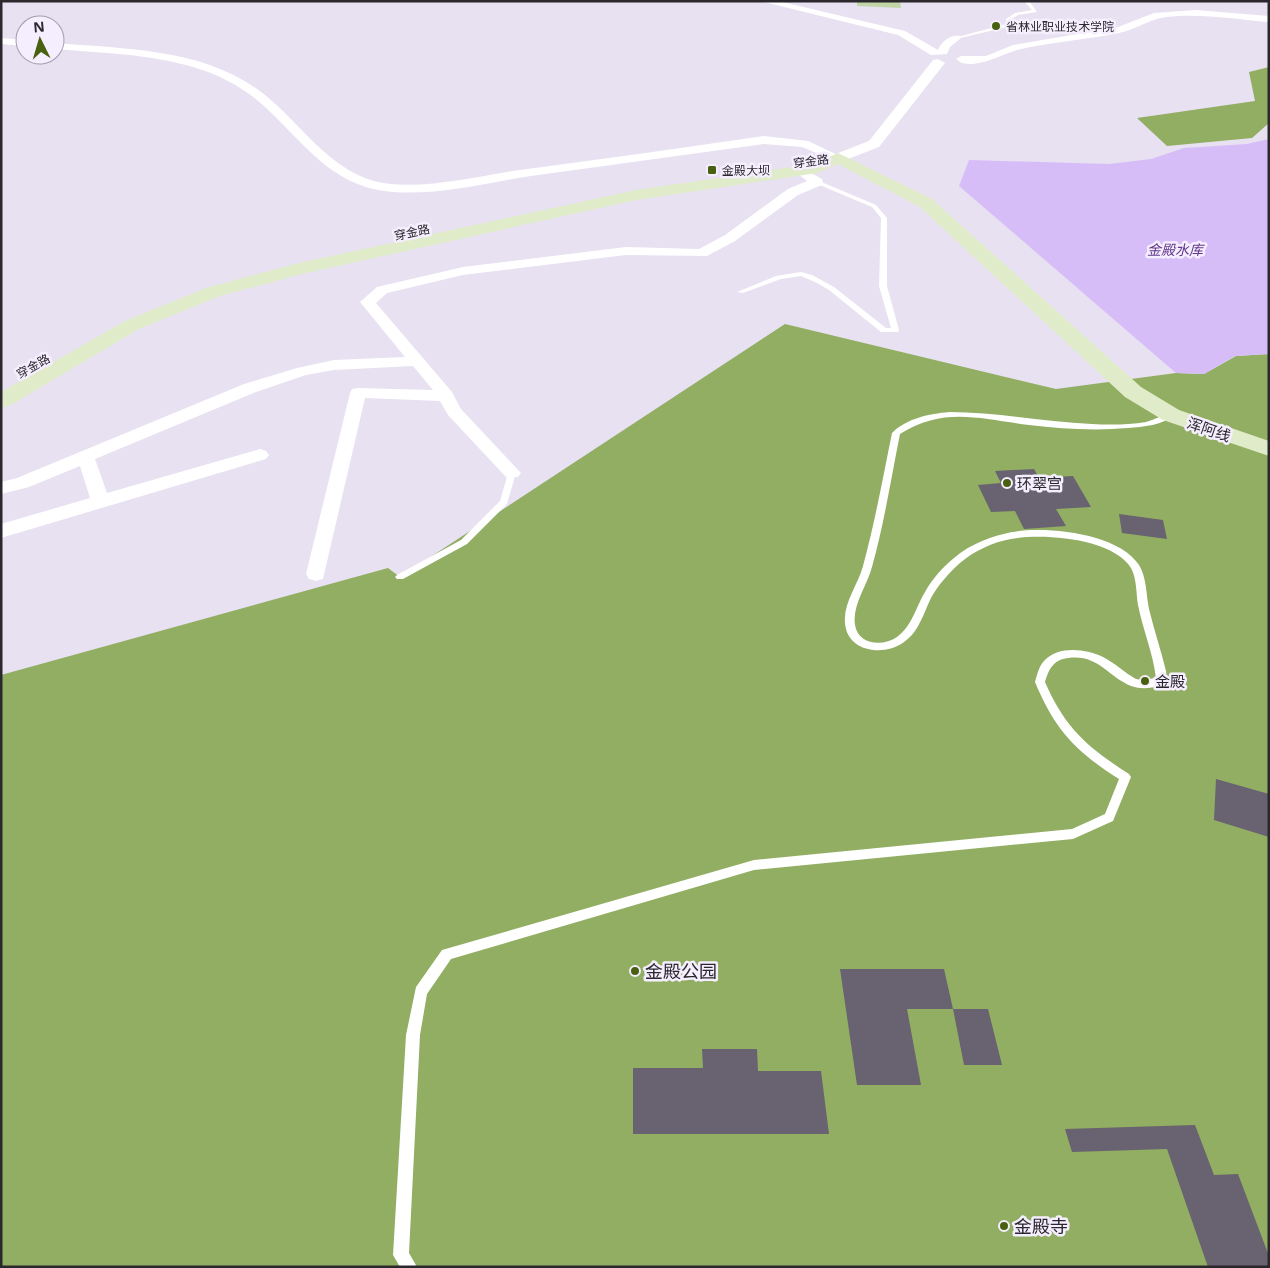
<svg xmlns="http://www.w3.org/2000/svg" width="1270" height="1268" font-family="'Open Sans','Noto Sans SC',sans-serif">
  <rect width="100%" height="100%" fill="#e8e1f1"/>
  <!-- green -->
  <path fill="#c1d5a6" d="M857 1H900L901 8 857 6Z"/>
  <!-- forest -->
  <g fill="#91ae63">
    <path d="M1269 67V123L1252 138 1167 146 1137 118 1255 101 1249 72Z"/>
    <path d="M785 324 1056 389 1176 373 1204 374 1236 356 1269 354V1267H1V675L388 568 400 577Z"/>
  </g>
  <!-- water -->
  <path fill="#d7bdf8" d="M1269 139V354L1235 356 1204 374 1176 373 959 186 969 160 1109 164 1151 159 1184 148 1247 144Z"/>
  <!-- building -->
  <g fill="#686271">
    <path d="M1034 469 1039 478 1073 476 1091 507 1056 509 1066 526 1024 529 1015 511 991 512 978 485 1001 483 995 471Z"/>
    <path d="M1119 514 1163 520 1167 539 1122 533Z"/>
    <path d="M1216 779 1269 794V837L1214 820Z"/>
    <path d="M840 969H944L953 1009H907L921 1085H857Z"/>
    <path d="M953 1009H988L1002 1065H964Z"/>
    <path d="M702 1049H757L758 1071H821L829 1134H633V1068H703Z"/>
    <path d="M1195 1125 1214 1175 1238 1174 1269 1256V1267H1208L1167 1149 1072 1152 1065 1129Z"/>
  </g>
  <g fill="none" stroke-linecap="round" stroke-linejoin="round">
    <!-- service -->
    <g fill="#fff" fill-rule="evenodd">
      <path d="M1024 1H1029L1037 12 1018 15 1010 20 1011 26 956 39 954 38 1006 24V19L1015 13 1032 10Z"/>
      <path d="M815 181H819L876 205 887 218V286L899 330 898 332H881L829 290 817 283 801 276 781 279 743 293 737 292 776 276 801 272 812 275 834 287 886 328H891L879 286 881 218 872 207 815 183Z"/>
      <path d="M949 412C997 412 1044 422 1092 424 1109 425 1128 425 1146 422 1154 420 1162 415 1171 413L1175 415C1163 425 1143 427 1128 428 1095 431 1062 429 1029 425 981 419 944 406 900 434 891 479 884 524 872 567 867 586 852 605 855 625 858 645 883 647 897 637 912 626 916 607 925 592 932 579 943 567 954 558 970 544 992 536 1012 532 1047 526 1118 533 1139 565 1147 578 1146 595 1149 609 1154 630 1161 650 1166 671L1167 681 1166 684C1154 688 1143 690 1131 686 1107 676 1098 654 1068 658 1053 660 1049 669 1045 682 1065 728 1087 747 1129 774L1131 777 1113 821 1073 839 754 870 451 959 427 994 420 1035 409 1253 417 1267H400L393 1255 406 1035 416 987 442 950 754 860 1072 829 1105 814 1119 779C1075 751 1055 730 1035 682 1037 675 1039 666 1044 661 1058 645 1087 649 1103 657 1115 663 1125 673 1136 679L1142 680 1156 678C1153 653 1143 630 1138 605 1136 593 1137 579 1131 568 1112 538 1043 533 1011 539 993 542 974 551 960 563 949 573 938 585 931 598 924 612 919 632 904 642 884 657 847 652 845 623 843 603 858 585 863 566 875 522 883 477 892 433 907 418 929 414 949 412Z"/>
      <path d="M512 470 516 473 507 504 467 544 403 579H397L395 577 397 575 461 540 500 501 508 473Z"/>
    </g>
    <!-- minor -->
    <g fill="#fff" fill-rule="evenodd">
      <path d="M760 1H778L905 31 938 50C941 42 950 34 960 36L961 38 950 47 947 54 931 55 898 35Z"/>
      <path d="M1196 10 1269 16V22C1235 19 1200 13 1166 17 1149 19 1135 30 1119 33 1085 40 1050 42 1017 50 1002 54 970 73 956 59L961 56H986L1013 45 1118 27 1154 13Z"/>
      <path d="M1 38 25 40V46L1 44Z"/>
      <path d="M55 43C125 49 207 48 265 95 300 123 328 168 374 181 417 192 477 176 520 170 601 159 683 148 764 136L808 141 844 158 838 162 802 147 764 144C686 155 609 165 531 176 482 183 415 202 366 187 320 173 293 130 257 100 202 54 123 55 55 49Z"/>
      <path d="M799 166 822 179 823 182 822 185 798 195 735 241 707 256 626 255 463 275 387 293 376 303 452 392 461 409 521 473 518 477H506L448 415 440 401 365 398 323 579 316 581 309 579 306 574 350 393 352 389 358 388 433 390 413 366 334 370 306 375 256 392 95 459 107 493 260 449 266 451 269 455 266 459 1 538V524L90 498 80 466 29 487 1 494V482L17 478 244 384 297 368 334 360 405 357 360 302 377 287 463 267 626 247 699 249 725 235 788 189 807 181 793 170Z"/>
    </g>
    <!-- tertiary -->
    <path fill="#fff" fill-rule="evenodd" d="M938 59 945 63 879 147 843 161H833L830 158 833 155 869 141 933 60Z"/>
    <!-- secondary -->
    <path fill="#e0ecc9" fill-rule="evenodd" d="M838 153 932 199 1141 387 1179 410 1269 441V456L1163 420 1125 397 920 207 838 164 817 173 636 200 302 274 220 296 139 329 9 406 1 408V392L125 321 206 288 299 263 636 190 813 164Z"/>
  </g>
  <!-- markers -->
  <g fill="#486110" stroke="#f5eefe" stroke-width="2">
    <circle cx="996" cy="26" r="5"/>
    <rect x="707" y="165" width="10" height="10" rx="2.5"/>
    <circle cx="1007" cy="483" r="5"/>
    <circle cx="1145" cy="681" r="5"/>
    <circle cx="635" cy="971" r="5"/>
    <circle cx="1004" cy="1226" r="5"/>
  </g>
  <g text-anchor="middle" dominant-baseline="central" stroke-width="5" stroke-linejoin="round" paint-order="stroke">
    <!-- far-poi labels -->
    <g font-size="12" fill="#2a272d" stroke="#f5eefe" text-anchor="start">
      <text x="1006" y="26">省林业职业技术学院</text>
      <text x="722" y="170">金殿大坝</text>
    </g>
    <!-- far-street labels -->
    <g font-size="12" fill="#2a272d" stroke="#f5eefe">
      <text transform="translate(811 161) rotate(-7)">穿金路</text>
      <text transform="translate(412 232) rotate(-12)">穿金路</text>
      <text transform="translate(33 366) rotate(-29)">穿金路</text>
    </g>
    <!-- far-water labels -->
    <g font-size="14" font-style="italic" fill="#63388c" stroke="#f5eefe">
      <text x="1175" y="249">金殿水库</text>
    </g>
    <!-- street labels -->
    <g font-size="15" fill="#2a272d" stroke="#f5eefe">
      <text transform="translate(1209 429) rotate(19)">浑阿线</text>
    </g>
    <!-- poi labels -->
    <g font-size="15" fill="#2a272d" stroke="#f5eefe" text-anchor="start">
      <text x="1017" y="483">环翠宫</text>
      <text x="1155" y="681">金殿</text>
    </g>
    <!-- near-poi labels -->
    <g font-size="18" fill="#2a272d" stroke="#f5eefe" text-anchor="start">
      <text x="645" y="971">金殿公园</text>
      <text x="1014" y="1226">金殿寺</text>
    </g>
  </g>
  <!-- border -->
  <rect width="1270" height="1268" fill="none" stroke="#2a272d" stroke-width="5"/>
  <!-- north arrow -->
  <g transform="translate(40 40) rotate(355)"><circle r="24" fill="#f5eefe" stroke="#a49eaa"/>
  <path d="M0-4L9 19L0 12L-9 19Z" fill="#486110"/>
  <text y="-8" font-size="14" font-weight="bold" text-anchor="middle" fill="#2a272d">N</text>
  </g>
</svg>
